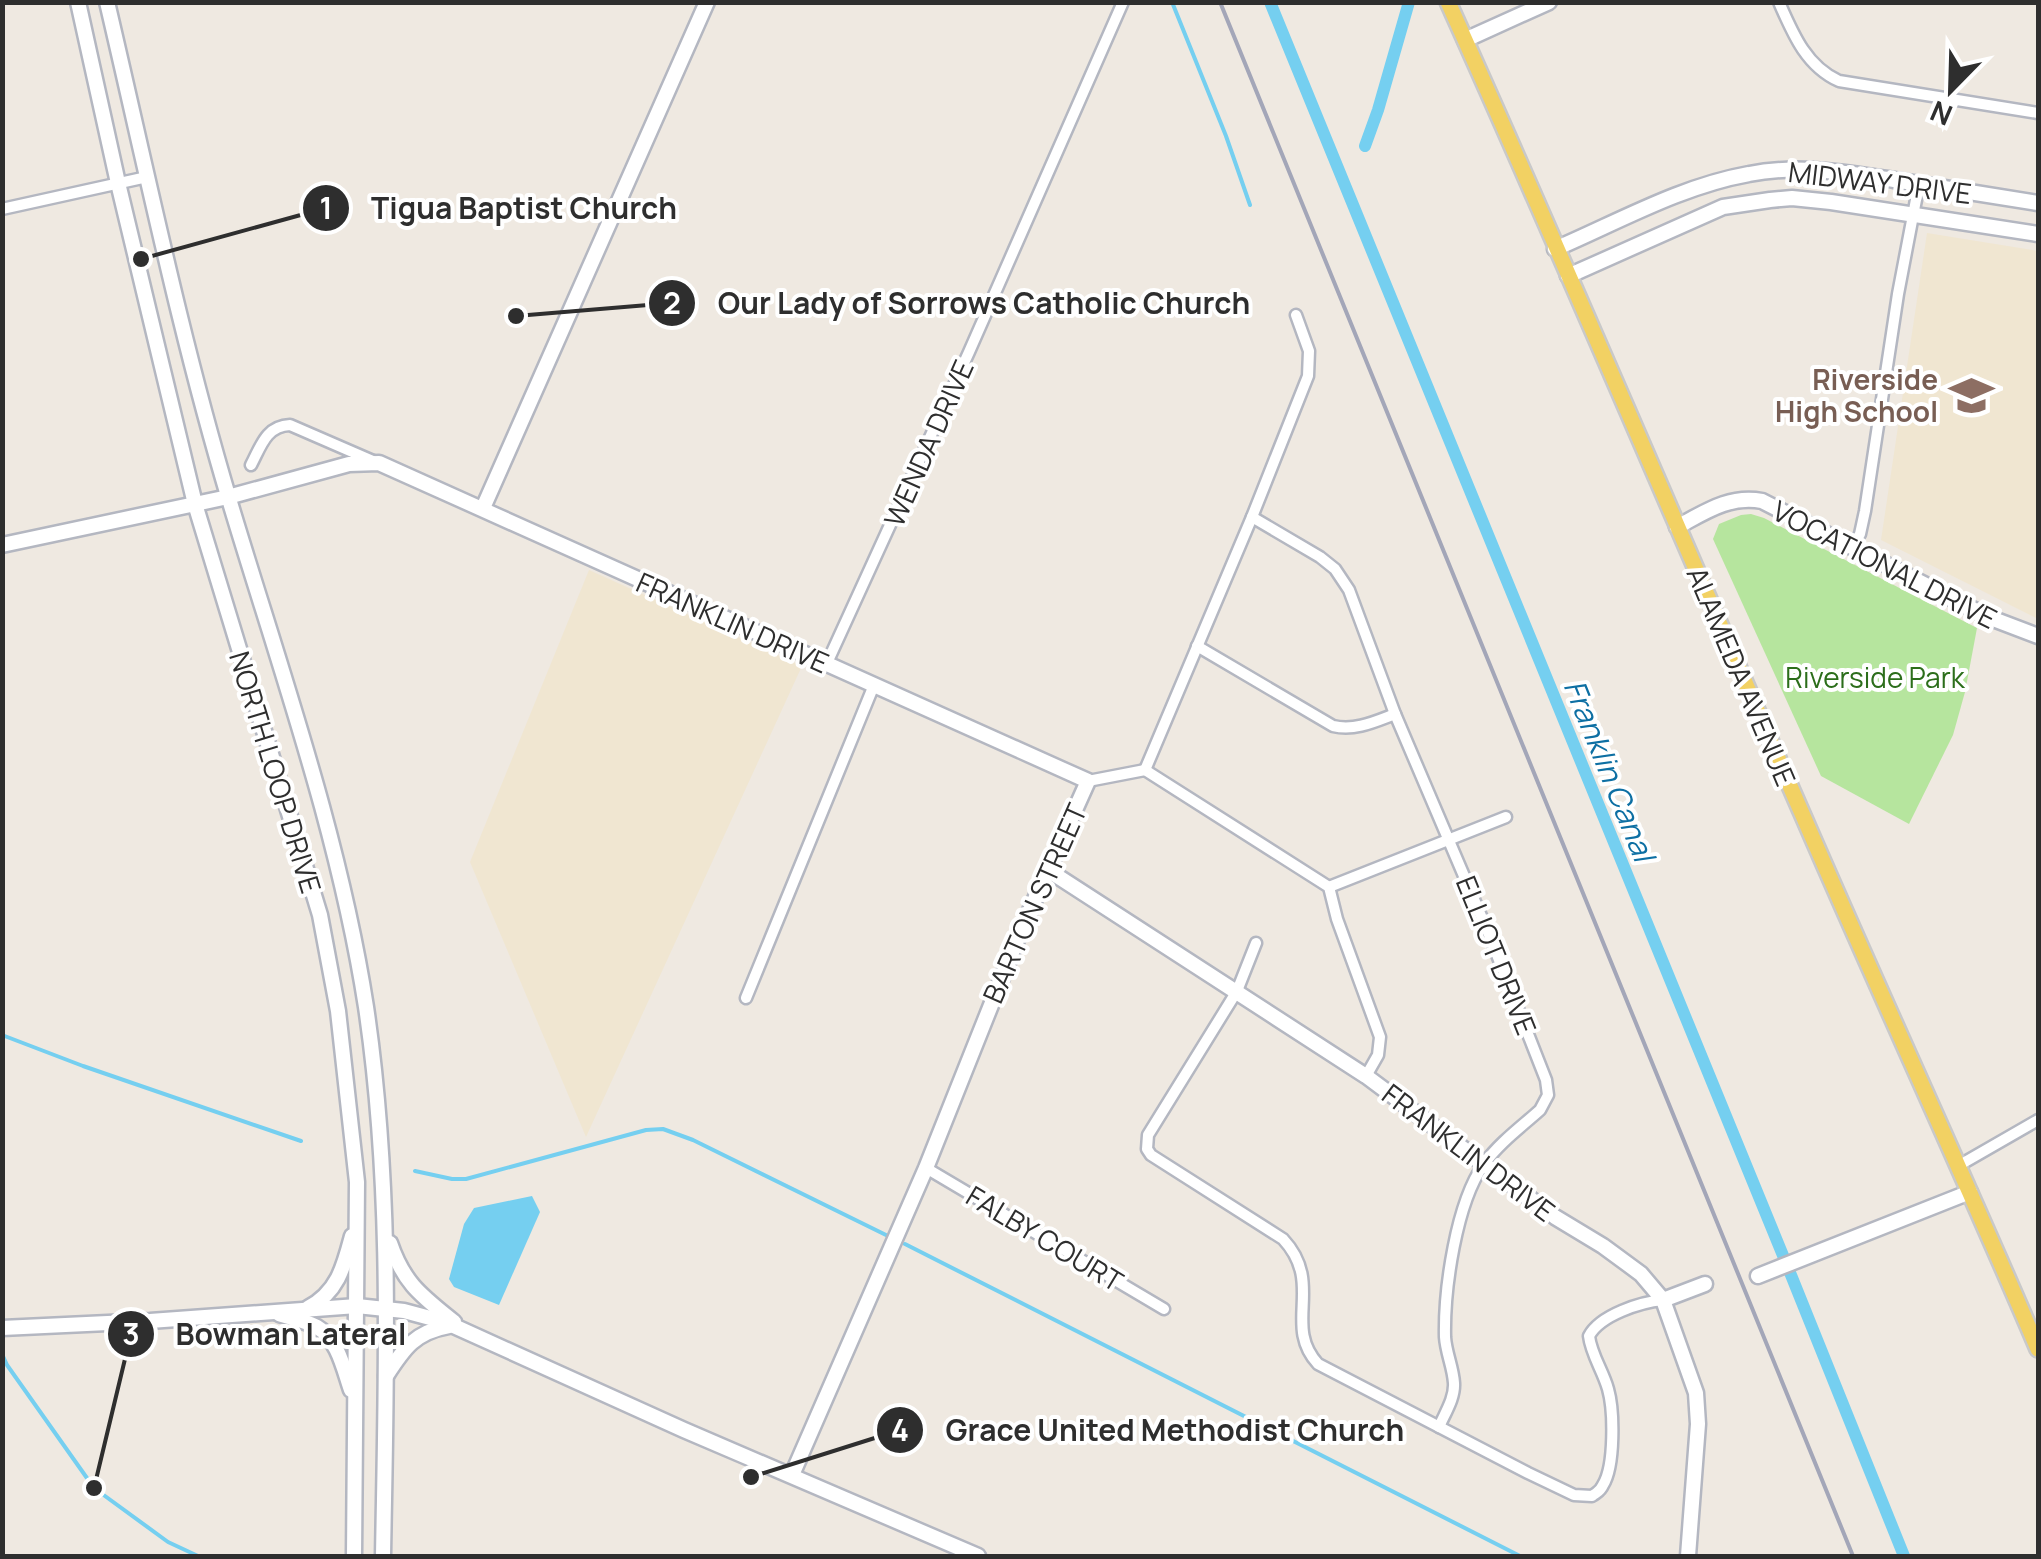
<svg xmlns="http://www.w3.org/2000/svg" width="2041" height="1559" font-family="Manrope,sans-serif">
  <rect width="100%" height="100%" fill="#efe9e1"/>
  <!-- education -->
  <g fill="#f0e6d1">
    <path d="M1927 233 2038 251V619L1881 540Z"/>
    <path d="M589 570 802 666 586 1137 470 862Z"/>
  </g>
  <!-- green -->
  <path fill="#b6e59e" d="M1751 514 1764 518 1977 628 1965 692 1953 735 1909 824 1821 776 1713 539 1719 524 1741 515Z"/>
  <!-- water -->
  <path fill="#75cff0" d="M532 1196 540 1212 499 1305 454 1287 449 1279 464 1224 474 1208Z"/>
  <g fill="none" stroke-linecap="round" stroke-linejoin="round">
    <!-- stream -->
    <g stroke="#75cff0" stroke-width="4">
      <path d="M1172 2 1226 136 1250 205"/>
      <path d="M2 1035 83 1066 301 1141"/>
      <path d="M415 1171 452 1179H466L646 1130 663 1129 693 1140 886 1235"/>
      <path d="M905 1244 1520 1556"/>
      <path d="M2 1354 7 1365 94 1488 168 1542 198 1556"/>
    </g>
    <!-- canal -->
    <g stroke="#75cff0" stroke-width="12">
      <path d="M1270 2 1791 1275 1904 1556"/>
      <path d="M1365 146 1378 110 1409 2"/>
    </g>
    <defs>
      <g id="street">
        <path d="M1779 2C1793 34 1806 66 1839 81L2038 113"/>
        <path d="M2 209 147 177"/>
        <path d="M251 465C261 446 266 426 290 425L373 461"/>
        <path d="M1252 517 1320 557 1335 569 1349 590 1395 714 1490 937 1546 1080 1548 1095 1540 1110C1521 1127 1499 1143 1484 1164 1456 1203 1444 1289 1445 1337 1446 1353 1453 1367 1454 1383 1455 1398 1445 1413 1439 1427"/>
        <path d="M1853 546 1860 534 1865 511 1898 294 1919 184"/>
        <path d="M1197 646 1333 726C1355 731 1374 722 1395 714"/>
        <path d="M827 663 969 352 1123 2"/>
        <path d="M1145 770 1252 517 1308 376 1309 351 1296 315"/>
        <path d="M1145 770 1329 887 1337 919 1380 1037 1378 1055 1366 1076"/>
        <path d="M1088 781 1145 770"/>
        <path d="M1329 887 1506 817"/>
        <path d="M1256 943 1237 991 1148 1135 1147 1149 1151 1155 1283 1239C1325 1284 1282 1325 1318 1364L1528 1473 1574 1495 1592 1496C1597 1492 1600 1492 1603 1485 1615 1466 1614 1410 1608 1389 1603 1371 1591 1354 1589 1336 1600 1315 1641 1302 1663 1300"/>
        <path d="M746 998 874 685"/>
        <path d="M1958 1166 2038 1120"/>
        <path d="M926 1168 1164 1309"/>
      </g>
      <g id="secondary">
        <path d="M78 2 118 183 195 504 320 915 338 1011 357 1182 354 1556"/>
        <path d="M107 2C146 168 180 335 229 499 279 666 339 833 366 1007 393 1189 386 1373 383 1556"/>
        <path d="M1465 40 1549 2"/>
        <path d="M1555 249C1618 222 1681 186 1749 174 1798 164 1845 173 1894 180 1942 188 1990 195 2038 203"/>
        <path d="M1568 276 1723 207 1770 200 1792 198 1831 202 2038 234"/>
        <path d="M483 508 707 2"/>
        <path d="M1677 527C1705 512 1729 495 1762 501L1988 617 2038 636"/>
        <path d="M2 545 228 497 349 464 379 463 1088 781 1019 935 926 1168 792 1475"/>
        <path d="M1048 870 1366 1076 1555 1217 1603 1246 1641 1274 1663 1300 1696 1393 1698 1424 1688 1556"/>
        <path d="M390 1243C404 1284 422 1296 454 1322"/>
        <path d="M1758 1276 1970 1192"/>
        <path d="M1663 1300 1705 1284"/>
        <path d="M308 1308C338 1292 344 1266 352 1236"/>
        <path d="M279 1314C291 1318 306 1321 317 1327 338 1339 344 1370 351 1390"/>
        <path d="M2 1328 150 1321 357 1306 404 1311 445 1322 684 1430 978 1556"/>
        <path d="M386 1376C404 1348 415 1332 449 1326"/>
      </g>
      <path id="primary" d="M1448 2C1570 273 1685 546 1804 818 1881 996 1962 1171 2038 1349"/>
    </defs>
    <!-- street casing -->
    <use href="#street" stroke="#b4b7c1" stroke-width="15"/>
    <!-- secondary casing -->
    <use href="#secondary" stroke="#b4b7c1" stroke-width="19"/>
    <!-- primary casing -->
    <use href="#primary" stroke="#c9c9c9" stroke-width="20"/>
    <!-- street -->
    <use href="#street" stroke="#fff" stroke-width="10"/>
    <!-- secondary -->
    <use href="#secondary" stroke="#fff" stroke-width="14"/>
    <!-- primary -->
    <use href="#primary" stroke="#f2d163" stroke-width="15"/>
    <!-- rail -->
    <path stroke="#a3a6b8" stroke-width="4" d="M1220 2 1853 1556"/>
  </g>
  <!-- icons -->
  <defs>
    <symbol id="school-bare" viewBox="-9 -9 18 18"><path d="M0-5L7-2L0 1L-7-2ZM-4 1L0 2.5L4 1V4Q0 6-4 4Z" fill="#8d6e63" stroke="#fff" stroke-width="2.5" paint-order="stroke"/></symbol>
  </defs>
  <g fill-rule="evenodd">
    <use href="#school-bare" x="1940" y="364" width="63" height="63"/>
  </g>
  <g text-anchor="middle" dominant-baseline="central" stroke-width="8" stroke-linejoin="round" paint-order="stroke">
    <!-- street labels -->
    <g font-size="28" fill="#2e2e2e" stroke="#fff">
      <text transform="translate(1880 182) rotate(7)">MIDWAY DRIVE</text>
      <text transform="translate(928 443) rotate(-66)">WENDA DRIVE</text>
      <text transform="translate(1885 564) rotate(27)">VOCATIONAL DRIVE</text>
      <text transform="translate(733 622) rotate(24)">FRANKLIN DRIVE</text>
      <text transform="translate(1742 676) rotate(67)">ALAMEDA AVENUE</text>
      <text transform="translate(276 772) rotate(73)">NORTH LOOP DRIVE</text>
      <text transform="translate(1034 903) rotate(-66)">BARTON STREET</text>
      <text transform="translate(1497 955) rotate(68)">ELLIOT DRIVE</text>
      <text transform="translate(1469 1152) rotate(37)">FRANKLIN DRIVE</text>
      <text transform="translate(1045 1238) rotate(31)">FALBY COURT</text>
    </g>
    <!-- education labels -->
    <g font-size="28" font-weight="bold" fill="#785e54" stroke="#fff" text-anchor="end">
      <text x="1938" y="379">Riverside<tspan x="1938" dy="32">High School</tspan></text>
    </g>
    <!-- park labels -->
    <g font-size="28" fill="#2c6e1b" stroke="#fff">
      <text x="1875" y="677">Riverside Park</text>
    </g>
    <!-- water labels -->
    <g font-size="30" font-style="italic" fill="#0d6fa3" stroke="#fff">
      <text transform="translate(1610 770) rotate(68)">Franklin Canal</text>
    </g>
  </g>
  <!-- callouts -->
  <path fill="none" stroke="#2e2e2e" stroke-width="4" d="M141 259L326 208M516 316L672 303M94 1488L131 1334M751 1477L900 1430"/>
  <g fill="#2e2e2e" stroke="#fff" stroke-width="4">
    <circle cx="141" cy="259" r="10"/>
    <circle cx="516" cy="316" r="10"/>
    <circle cx="94" cy="1488" r="10"/>
    <circle cx="751" cy="1477" r="10"/>
    <circle cx="326" cy="208" r="25"/>
    <circle cx="672" cy="303" r="25"/>
    <circle cx="131" cy="1334" r="25"/>
    <circle cx="900" cy="1430" r="25"/>
  </g>
  <g font-size="30" text-anchor="middle" font-weight="bold" fill="#fff">
    <text x="326" y="219">1</text>
    <text x="672" y="314">2</text>
    <text x="131" y="1345">3</text>
    <text x="900" y="1441">4</text>
  </g>
  <g font-size="30" text-anchor="middle" font-weight="bold" fill="#2e2e2e" stroke="#fff" stroke-width="8" stroke-linejoin="round" paint-order="stroke">
    <text x="524" y="219">Tigua Baptist Church</text>
    <text x="984" y="314">Our Lady of Sorrows Catholic Church</text>
    <text x="291" y="1345">Bowman Lateral</text>
    <text x="1175" y="1441">Grace United Methodist Church</text>
  </g>
  <!-- border -->
  <rect width="2041" height="1559" fill="none" stroke="#2e2e2e" stroke-width="10"/>
  <!-- north arrow -->
  <g transform="translate(1951 90) rotate(203)" stroke="#ffffff" stroke-width="8" paint-order="stroke">
  <path d="M0-8L18 38L0 25L-18 38Z" fill="#2e2e2e"/>
  <text y="-15" font-size="28" font-weight="bold" text-anchor="middle" fill="#2e2e2e">N</text>
  </g>
</svg>
